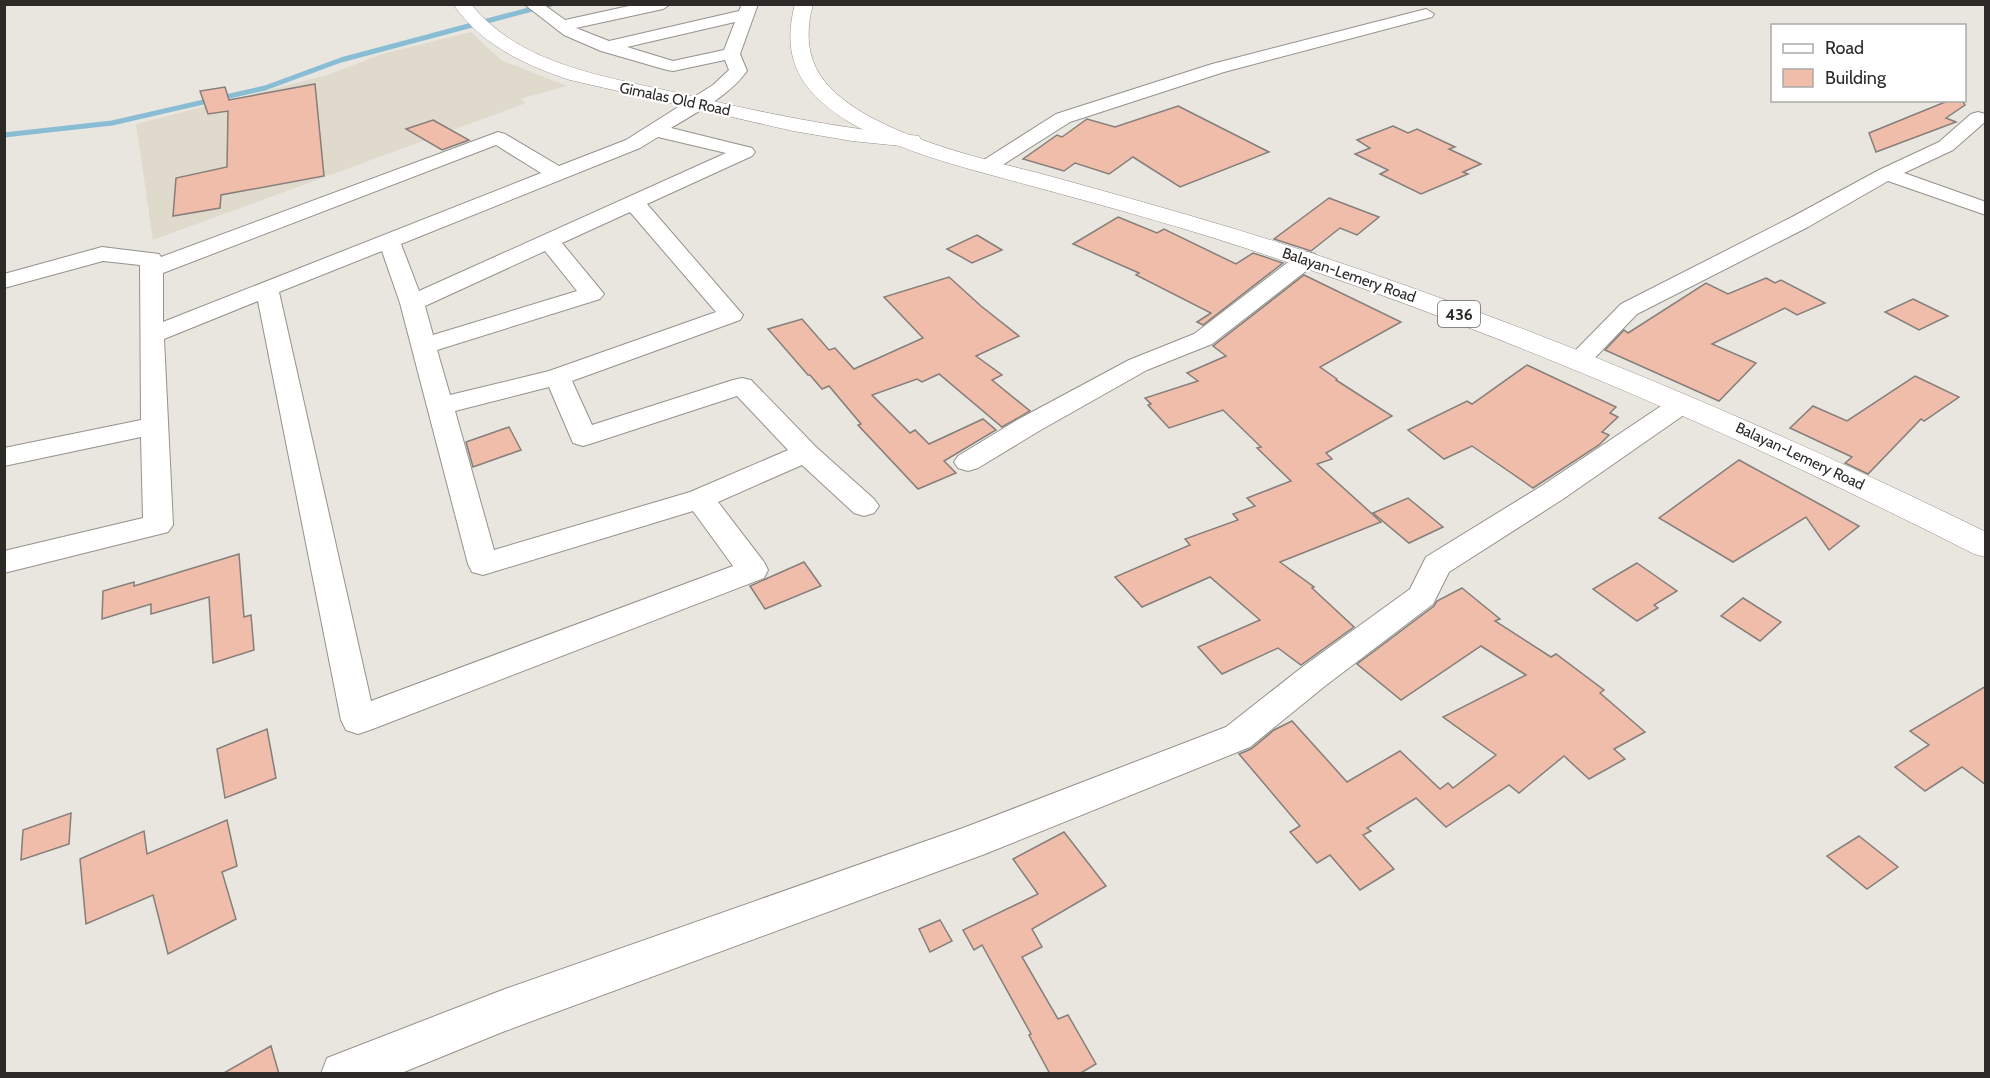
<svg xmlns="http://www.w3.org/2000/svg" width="1990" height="1078" font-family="Cabin,sans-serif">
  <rect width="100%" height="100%" fill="#e9e6e0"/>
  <!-- built -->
  <path fill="#e0dacd" d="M471 32 501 60 567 86 520 99 526 103 153 240 136 124 327 75 382 54Z"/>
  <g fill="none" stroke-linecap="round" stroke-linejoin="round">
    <!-- stream -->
    <path stroke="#89bdd4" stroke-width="5" d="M4 135 112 123 265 88 341 60 551 4"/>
  </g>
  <!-- building -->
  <g fill="#efbda9" stroke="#857e7b" stroke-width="1.5">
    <path d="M315 84 324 176 221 195 220 208 173 216 176 178 227 167 228 111 208 114 200 91 225 87 229 100Z"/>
    <path d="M1950 100H1962L1965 105 1946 118 1956 122 1876 152 1869 133Z"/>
    <path d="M1178 106 1269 152 1180 187 1133 157 1109 174 1075 163 1064 171 1023 159 1057 135 1062 137 1087 119 1115 127Z"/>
    <path d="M433 120 469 140 442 150 406 129Z"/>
    <path d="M1393 126 1408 133 1417 129 1455 147 1449 149 1481 164 1463 172 1468 174 1421 194 1380 174 1388 170 1355 154 1370 148 1357 140Z"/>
    <path d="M1329 198 1379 217 1357 235 1340 228 1311 251 1274 239Z"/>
    <path d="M1118 217 1157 233 1164 229 1236 264 1253 253 1283 263 1203 325 1197 322 1211 313 1136 275 1139 273 1073 244Z"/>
    <path d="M977 235 1002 250 972 263 947 249Z"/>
    <path d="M1304 275 1401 322 1320 367 1337 379 1336 380 1392 416 1326 453 1332 459 1317 464 1381 522 1280 562 1314 587 1312 588 1354 627 1301 665 1278 648 1222 674 1198 647 1260 620 1210 577 1142 607 1115 577 1190 545 1185 539 1238 520 1233 514 1255 506 1247 498 1291 481 1257 448 1261 447 1223 410 1169 428 1148 405 1151 404 1145 398 1198 381 1187 373 1226 356 1213 346Z"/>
    <path d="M949 277 981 306 1019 336 976 356 1002 375 992 380 1030 411 1002 427 939 374 922 382 917 379 872 395 910 433 915 430 929 444 983 419 996 430 944 461 956 473 918 489 858 425 861 424 829 386 822 389 810 375H808L768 329 802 319 829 350 835 348 854 369 923 338 884 297Z"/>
    <path d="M1766 278 1775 283 1781 280 1825 303 1797 315 1785 308 1712 344 1756 363 1719 401 1605 350 1624 330 1628 333 1706 283 1728 294Z"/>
    <path d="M1913 299 1948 316 1919 330 1885 312Z"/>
    <path d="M1527 365 1616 407 1610 413 1618 417 1602 432 1609 435 1599 445 1533 488 1472 446 1444 459 1408 430 1467 401 1472 404Z"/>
    <path d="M1915 376 1959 397 1924 421 1921 419 1868 474 1845 463 1852 457 1790 428 1813 406 1847 421Z"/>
    <path d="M509 427 521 450 473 467 466 442Z"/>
    <path d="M1739 460 1823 506 1859 526 1829 550 1806 517 1733 562 1659 518Z"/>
    <path d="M1408 498 1443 527 1409 543 1373 513Z"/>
    <path d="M239 554 244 617 251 615 254 650 213 663 209 597 151 614V604L102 619 103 591 134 582V586Z"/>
    <path d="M804 562 821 586 765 609 750 586Z"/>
    <path d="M1637 563 1677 591 1654 605 1658 608 1637 621 1593 589Z"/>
    <path d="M1462 588 1500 619 1495 621 1551 657 1556 654 1604 690 1600 693 1645 732 1614 749 1625 759 1589 779 1564 756 1519 793 1509 785 1446 827 1416 798 1367 828 1371 831 1363 835 1394 869 1360 890 1330 855 1317 863 1290 832 1300 826 1239 754 1251 749 1274 730 1292 721 1347 782 1400 751 1440 789 1448 783 1453 788 1496 755 1443 717 1526 675 1481 646 1401 700 1357 664 1434 606 1437 601Z"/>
    <path d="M1743 598 1781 622 1760 641 1721 616Z"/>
    <path d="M1986 686V785L1962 767 1925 791 1895 767 1929 745 1910 731Z"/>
    <path d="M267 729 276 778 225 798 217 749Z"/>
    <path d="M71 813 69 844 21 860 23 830Z"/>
    <path d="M227 820 237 866 222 872 236 919 168 954 153 895 86 924 80 859 144 831 147 854Z"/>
    <path d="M1064 832 1106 886 1032 929 1042 947 1022 957 1058 1019 1068 1015 1096 1064 1079 1074H1050L1029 1035 1031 1034 982 945 974 950 963 930 1038 894 1013 859Z"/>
    <path d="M1859 836 1898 867 1867 889 1827 856Z"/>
    <path d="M940 920 952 941 930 952 919 929Z"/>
    <path d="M271 1046 279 1074H222Z"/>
  </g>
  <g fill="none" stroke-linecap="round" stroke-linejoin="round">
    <defs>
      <g id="street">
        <path d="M524 4H543L565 20 638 4H671L663 9 576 28 609 41 739 11 742 4H758L740 54 747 71C729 96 697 112 671 128L752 148 755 152 752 156 647 204 743 315 740 320 572 381 592 425 733 380 742 378 751 380 816 447 874 499 879 506 874 513 864 516 854 513 802 465 718 502 764 562 768 570 764 578 370 730 358 734 346 730 341 720 258 301 164 339 173 525 168 532 4 573V551L143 518 141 437 4 466V448L141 420 140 265 103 261 4 288V274L102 247 159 254 161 257 498 132 505 134 559 166 626 140 713 85 729 70 725 60 673 71 667 70 601 51 564 35ZM735 22 724 50 673 61 627 47ZM658 137 726 153 419 291 401 244 640 148ZM496 145 541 173 163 322V273ZM630 212 716 312 549 371 450 395 437 350 600 299 604 294 562 243ZM382 251 400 303 468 564 472 572 483 575 693 511 733 566 371 701 279 292ZM545 251 577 291 433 335 425 306ZM549 387 573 443 583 446 593 443 737 396 788 450 690 492 494 550 455 411Z"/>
        <path d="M1426 9 1434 14 1432 17 1224 72 1070 122 993 171H979L976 167 979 163 1056 114 1212 64Z"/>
        <path d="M1978 112 1985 114 1986 121 1953 150 1904 173 1986 202V215L1888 181 1808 227 1637 314 1587 366 1578 369 1569 366 1565 361 1621 304 1792 217 1879 170 1939 142 1971 114Z"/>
        <path d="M1307 252 1315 254 1318 259 1315 264 1212 344 1147 370 1039 431 978 468 968 471 958 468 954 462 958 456 1019 419 1129 360 1194 334 1299 254Z"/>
        <path d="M1682 396 1691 398 1695 404 1691 410 1563 499 1449 572 1433 604 1325 686 1250 747 985 854 505 1031 399 1074H321L327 1058 505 989 963 828 1226 727 1301 668 1410 589 1426 557 1543 485 1673 398Z"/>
      </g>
      <path id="secondary" d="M453 4H471C523 68 611 77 686 95 760 112 835 128 911 135L919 136 922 141 919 146 911 147 852 141 793 131 570 80C525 65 481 45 453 4Z"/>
      <path id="primary" d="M795 4H813C799 57 819 87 865 114 918 144 983 159 1042 174 1122 196 1201 218 1280 243 1522 321 1757 420 1986 532V557L1974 554C1746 438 1512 337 1269 256 1190 229 1109 207 1028 185 970 169 901 153 849 122 802 93 780 60 795 4Z"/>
    </defs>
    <!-- street casing -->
    <use href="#street" stroke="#94928c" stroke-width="2"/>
    <!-- secondary casing -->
    <use href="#secondary" stroke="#94928c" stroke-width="1"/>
    <!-- primary casing -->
    <use href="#primary" stroke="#94928c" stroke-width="1"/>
    <!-- street -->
    <use href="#street" fill="#fff" fill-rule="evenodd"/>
    <!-- secondary -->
    <use href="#secondary" fill="#fff" fill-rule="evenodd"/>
    <!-- primary -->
    <use href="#primary" fill="#fff" fill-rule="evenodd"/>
  </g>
  <g text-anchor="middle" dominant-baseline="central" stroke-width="4.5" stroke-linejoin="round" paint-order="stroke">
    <!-- far-street labels -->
    <g font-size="15" fill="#2b2a27" stroke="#fff">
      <text transform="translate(675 99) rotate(12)">Gimalas Old Road</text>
      <text transform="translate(1349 275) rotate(19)">Balayan-Lemery Road</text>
      <text transform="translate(1800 456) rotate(25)">Balayan-Lemery Road</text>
    </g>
    <!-- shield labels -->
    <rect fill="#fff" stroke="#6b6a68" stroke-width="1.5" x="1438" y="301" width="42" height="26" rx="4.5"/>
    <g font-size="16" font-weight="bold" fill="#2b2a27">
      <text x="1459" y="314">436</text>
    </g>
  </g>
  <!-- border -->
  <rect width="1990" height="1078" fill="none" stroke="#2b2a27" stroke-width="12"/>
  <!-- legend -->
  <rect x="1771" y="24" width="195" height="78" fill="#ffffff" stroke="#aaaaa9" stroke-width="1.5"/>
  <rect x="1783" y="44" width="30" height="9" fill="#ffffff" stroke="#aaaaa9" stroke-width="1.5"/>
  <text x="1825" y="54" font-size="18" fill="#2b2a27">Road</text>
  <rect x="1783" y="69" width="30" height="18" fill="#efbda9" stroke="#aaaaa9" stroke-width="1.5"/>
  <text x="1825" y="84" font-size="18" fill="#2b2a27">Building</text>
</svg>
